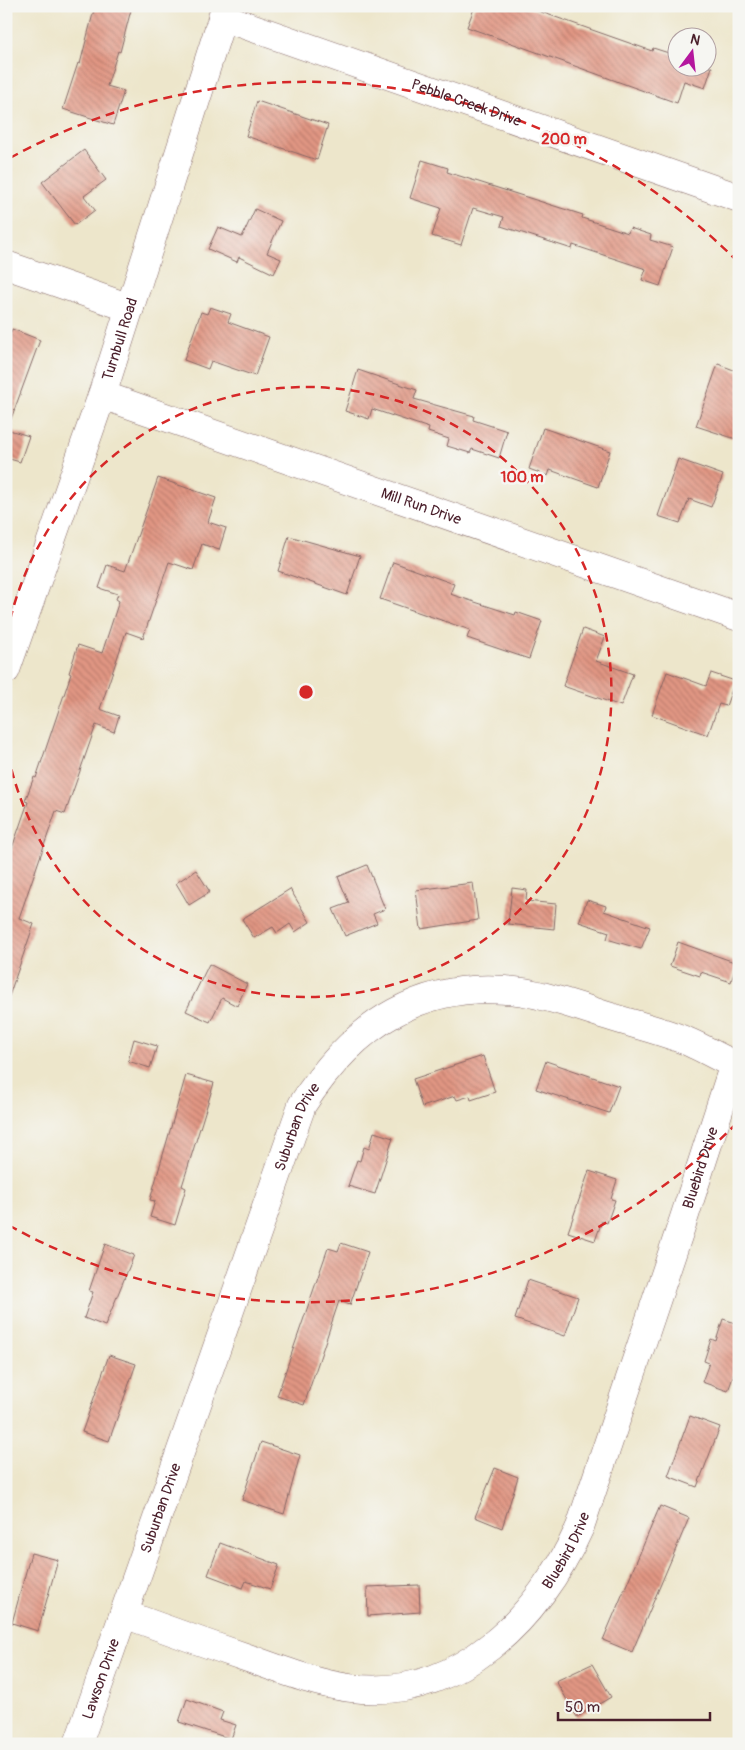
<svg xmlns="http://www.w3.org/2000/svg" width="745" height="1750" font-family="Pangolin,sans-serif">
  <defs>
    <pattern id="building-back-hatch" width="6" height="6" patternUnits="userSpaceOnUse" patternTransform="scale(1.25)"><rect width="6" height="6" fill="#e19683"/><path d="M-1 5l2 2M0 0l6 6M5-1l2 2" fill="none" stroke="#b87a6b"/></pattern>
  </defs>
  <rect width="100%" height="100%" fill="#f6f6f2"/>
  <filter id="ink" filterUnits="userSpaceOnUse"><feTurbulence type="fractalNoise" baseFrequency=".02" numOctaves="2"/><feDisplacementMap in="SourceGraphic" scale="10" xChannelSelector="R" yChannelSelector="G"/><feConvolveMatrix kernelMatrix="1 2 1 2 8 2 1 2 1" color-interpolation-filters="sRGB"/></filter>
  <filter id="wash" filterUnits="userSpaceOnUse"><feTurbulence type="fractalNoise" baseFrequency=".0096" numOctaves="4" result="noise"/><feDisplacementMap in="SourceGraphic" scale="20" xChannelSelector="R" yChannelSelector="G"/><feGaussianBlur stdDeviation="1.12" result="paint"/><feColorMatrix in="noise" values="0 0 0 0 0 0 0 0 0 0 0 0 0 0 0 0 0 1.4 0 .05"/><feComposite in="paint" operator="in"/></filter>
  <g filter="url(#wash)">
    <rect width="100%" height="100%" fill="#ede6cb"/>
    <g id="blocks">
      <!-- building -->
      <g fill="url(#building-back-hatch)">
        <path d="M95 6H132L120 52 118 51 107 86 124 91 113 125 63 109 78 63 80 64Z"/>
        <path d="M475 6H524L652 51 653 48 678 56V68L712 67 705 88 684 81 677 103 467 27Z"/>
        <path d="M257 101 328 125 317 160 246 136Z"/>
        <path d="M84 150 106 180 84 196 95 210 75 225 42 182Z"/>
        <path d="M422 160 448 168 447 172 583 215 582 218 628 233 630 228 651 235 650 240 673 247 660 286 642 280 646 269 573 245 572 249 501 226 504 217 473 208 461 245 432 236 441 208 410 198Z"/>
        <path d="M255 209 281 221 267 253 281 259 274 274 239 257 237 262 208 249 218 227 242 237Z"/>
        <path d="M210 307 231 314 228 322 269 337 255 376 211 361 208 369 184 360 201 312 207 314Z"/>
        <path d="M12 329 40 340 8 427 6 344Z"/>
        <path d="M718 364 739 372V440L696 426Z"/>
        <path d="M358 370 417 390 414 399 474 416 473 420 507 431 499 458 472 449 470 453 447 446 449 439 428 432 429 428 372 409 369 419 345 411Z"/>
        <path d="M543 428 610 451 598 487 550 470 548 476 529 469Z"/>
        <path d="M6 429 29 436 20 462 6 458Z"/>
        <path d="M678 459 723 475 711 507 689 499 680 523 658 516Z"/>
        <path d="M158 478 216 498 208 522 226 528 219 550 202 544 193 570 169 562 143 638 126 632 100 709 119 716 114 732 96 725 65 814 56 811 19 918 34 924 9 996H6V853L10 854 28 802 25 801 34 777 36 778 71 674 69 673 78 645 102 653 119 601 116 599 118 594 99 588 107 565 125 571Z"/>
        <path d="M289 536 360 556 347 595 278 571Z"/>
        <path d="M393 562 454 584 450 594 515 615 516 612 542 621 529 659 467 638 470 630 380 599Z"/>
        <path d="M583 629 605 637 596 661 633 674 621 706 563 686Z"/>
        <path d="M667 672 706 686 711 673 735 681 726 706 719 704 708 735 652 715Z"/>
        <path d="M367 865 385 909 373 914 377 923 345 936 333 909 349 903 338 877Z"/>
        <path d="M196 870 210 892 189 905 176 883Z"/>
        <path d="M473 883 478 920 421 929 416 890Z"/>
        <path d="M512 888 527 890 526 901 556 904 554 929 508 924Z"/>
        <path d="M290 889 310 922 295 932 290 924 277 933 273 927 254 938 242 919Z"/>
        <path d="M587 900 606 906 604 911 650 927 641 949 607 939 609 932 579 922Z"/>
        <path d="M678 942 737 963 731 982 701 972 700 976 670 966Z"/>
        <path d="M209 964 247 984 237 1006 222 998 210 1022 186 1011Z"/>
        <path d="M134 1039 157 1046 150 1068 128 1061Z"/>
        <path d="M483 1056 495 1092 471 1100 470 1096 457 1100 455 1096 422 1107 413 1079Z"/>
        <path d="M546 1061 619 1086 609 1113 536 1089Z"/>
        <path d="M186 1075 214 1083 182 1186 186 1188 175 1225 150 1217 155 1201 150 1200Z"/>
        <path d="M374 1132 393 1138 375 1194 348 1186 357 1160 360 1161 364 1147 369 1149Z"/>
        <path d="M589 1171 617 1180 611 1199 615 1200 607 1223 602 1221 595 1241 568 1232Z"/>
        <path d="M341 1243 368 1252 350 1305 339 1301 304 1405 277 1396 328 1248 338 1251Z"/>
        <path d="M105 1244 134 1255 105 1326 84 1318 93 1292 89 1291Z"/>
        <path d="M528 1280 578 1297 565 1336 515 1319Z"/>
        <path d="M723 1319 739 1324V1360L728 1391 702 1382 709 1363 704 1361 711 1339 716 1341Z"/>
        <path d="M109 1355 136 1364 109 1441 82 1432Z"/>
        <path d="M690 1416 720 1427 697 1487 668 1476Z"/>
        <path d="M261 1442 300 1455 284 1514 242 1500Z"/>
        <path d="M495 1468 518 1477 502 1528 475 1517Z"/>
        <path d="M660 1506 689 1518 632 1652 603 1640Z"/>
        <path d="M220 1543 279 1565 270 1589 246 1581 243 1588 208 1575Z"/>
        <path d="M31 1553 58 1560 38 1631 12 1623Z"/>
        <path d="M419 1585 420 1612 368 1616 367 1587Z"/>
        <path d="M592 1664 611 1697 577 1717 556 1681Z"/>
        <path d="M187 1699 223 1712 220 1720 236 1725 231 1739 179 1722Z"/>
      </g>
    </g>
  </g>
  <g filter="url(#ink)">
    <use href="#blocks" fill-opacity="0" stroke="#836563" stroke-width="1"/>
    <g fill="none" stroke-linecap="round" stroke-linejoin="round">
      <defs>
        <g id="minor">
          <path id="s1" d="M222 17 739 198"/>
          <path d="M6 265 130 308"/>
          <path id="s2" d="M102 395 739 617"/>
          <path id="s3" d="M6 670 102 395 226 6"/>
          <path id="s4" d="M124 1614C165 1629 207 1644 248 1658 282 1670 314 1683 350 1688 457 1702 539 1618 580 1527L684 1218 734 1064"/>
          <path id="s5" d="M78 1744 302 1105C354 1024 423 977 524 992 552 997 580 1007 608 1016 635 1025 665 1031 691 1043 707 1050 722 1060 739 1066"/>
        </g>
      </defs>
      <!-- minor casing -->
      <use href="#minor" stroke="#836563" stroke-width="29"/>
      <!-- minor -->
      <use href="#minor" stroke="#fff" stroke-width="28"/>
    </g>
  </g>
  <!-- distance rings -->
  <g fill="none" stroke="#d62828" stroke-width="2.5" stroke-dasharray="9 6">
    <path d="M7 634A305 305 0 1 1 7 750"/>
    <path d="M737 1123A610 610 0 0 1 10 1226M10 158A610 610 0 0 1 737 261"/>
  </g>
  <g text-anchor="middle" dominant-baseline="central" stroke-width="5" stroke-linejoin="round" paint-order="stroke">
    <!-- street labels -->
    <g font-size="15" fill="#4a1f2b" stroke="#f6f6f2">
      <text stroke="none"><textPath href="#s1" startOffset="259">Pebble Creek Drive</textPath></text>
      <text stroke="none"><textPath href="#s3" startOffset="350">Turnbull Road</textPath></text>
      <text stroke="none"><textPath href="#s2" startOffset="338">Mill Run Drive</textPath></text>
      <text stroke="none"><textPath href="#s5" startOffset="655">Suburban Drive</textPath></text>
      <text stroke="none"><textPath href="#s4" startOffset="918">Bluebird Drive</textPath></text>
      <text stroke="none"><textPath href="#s5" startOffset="250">Suburban Drive</textPath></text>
      <text stroke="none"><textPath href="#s4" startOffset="512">Bluebird Drive</textPath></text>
      <text stroke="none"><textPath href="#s5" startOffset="69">Lawson Drive</textPath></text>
    </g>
  </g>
  <circle cx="306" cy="692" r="8" fill="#d62828" stroke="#f6f6f2" stroke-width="2.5"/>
  <g font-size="15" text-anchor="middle" font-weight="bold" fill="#d62828" stroke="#f6f6f2" stroke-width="5" stroke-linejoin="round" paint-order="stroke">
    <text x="564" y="144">200 m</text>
    <text x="522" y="482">100 m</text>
  </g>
  <!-- margin -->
  <rect width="745" height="1750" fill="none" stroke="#f6f6f2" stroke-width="25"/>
  <!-- north arrow -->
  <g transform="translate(692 52) rotate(15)"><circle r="24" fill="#f6f6f2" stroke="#b1a0a2"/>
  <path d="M0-4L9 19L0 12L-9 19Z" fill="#b5179e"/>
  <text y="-8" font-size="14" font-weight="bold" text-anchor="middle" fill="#4a1f2b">N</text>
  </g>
  <!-- scale -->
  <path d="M558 1712v8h152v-8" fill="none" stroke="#4a1f2b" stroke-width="2.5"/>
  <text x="565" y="1712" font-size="15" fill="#4a1f2b" stroke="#f6f6f2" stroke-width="4" paint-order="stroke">50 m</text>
</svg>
